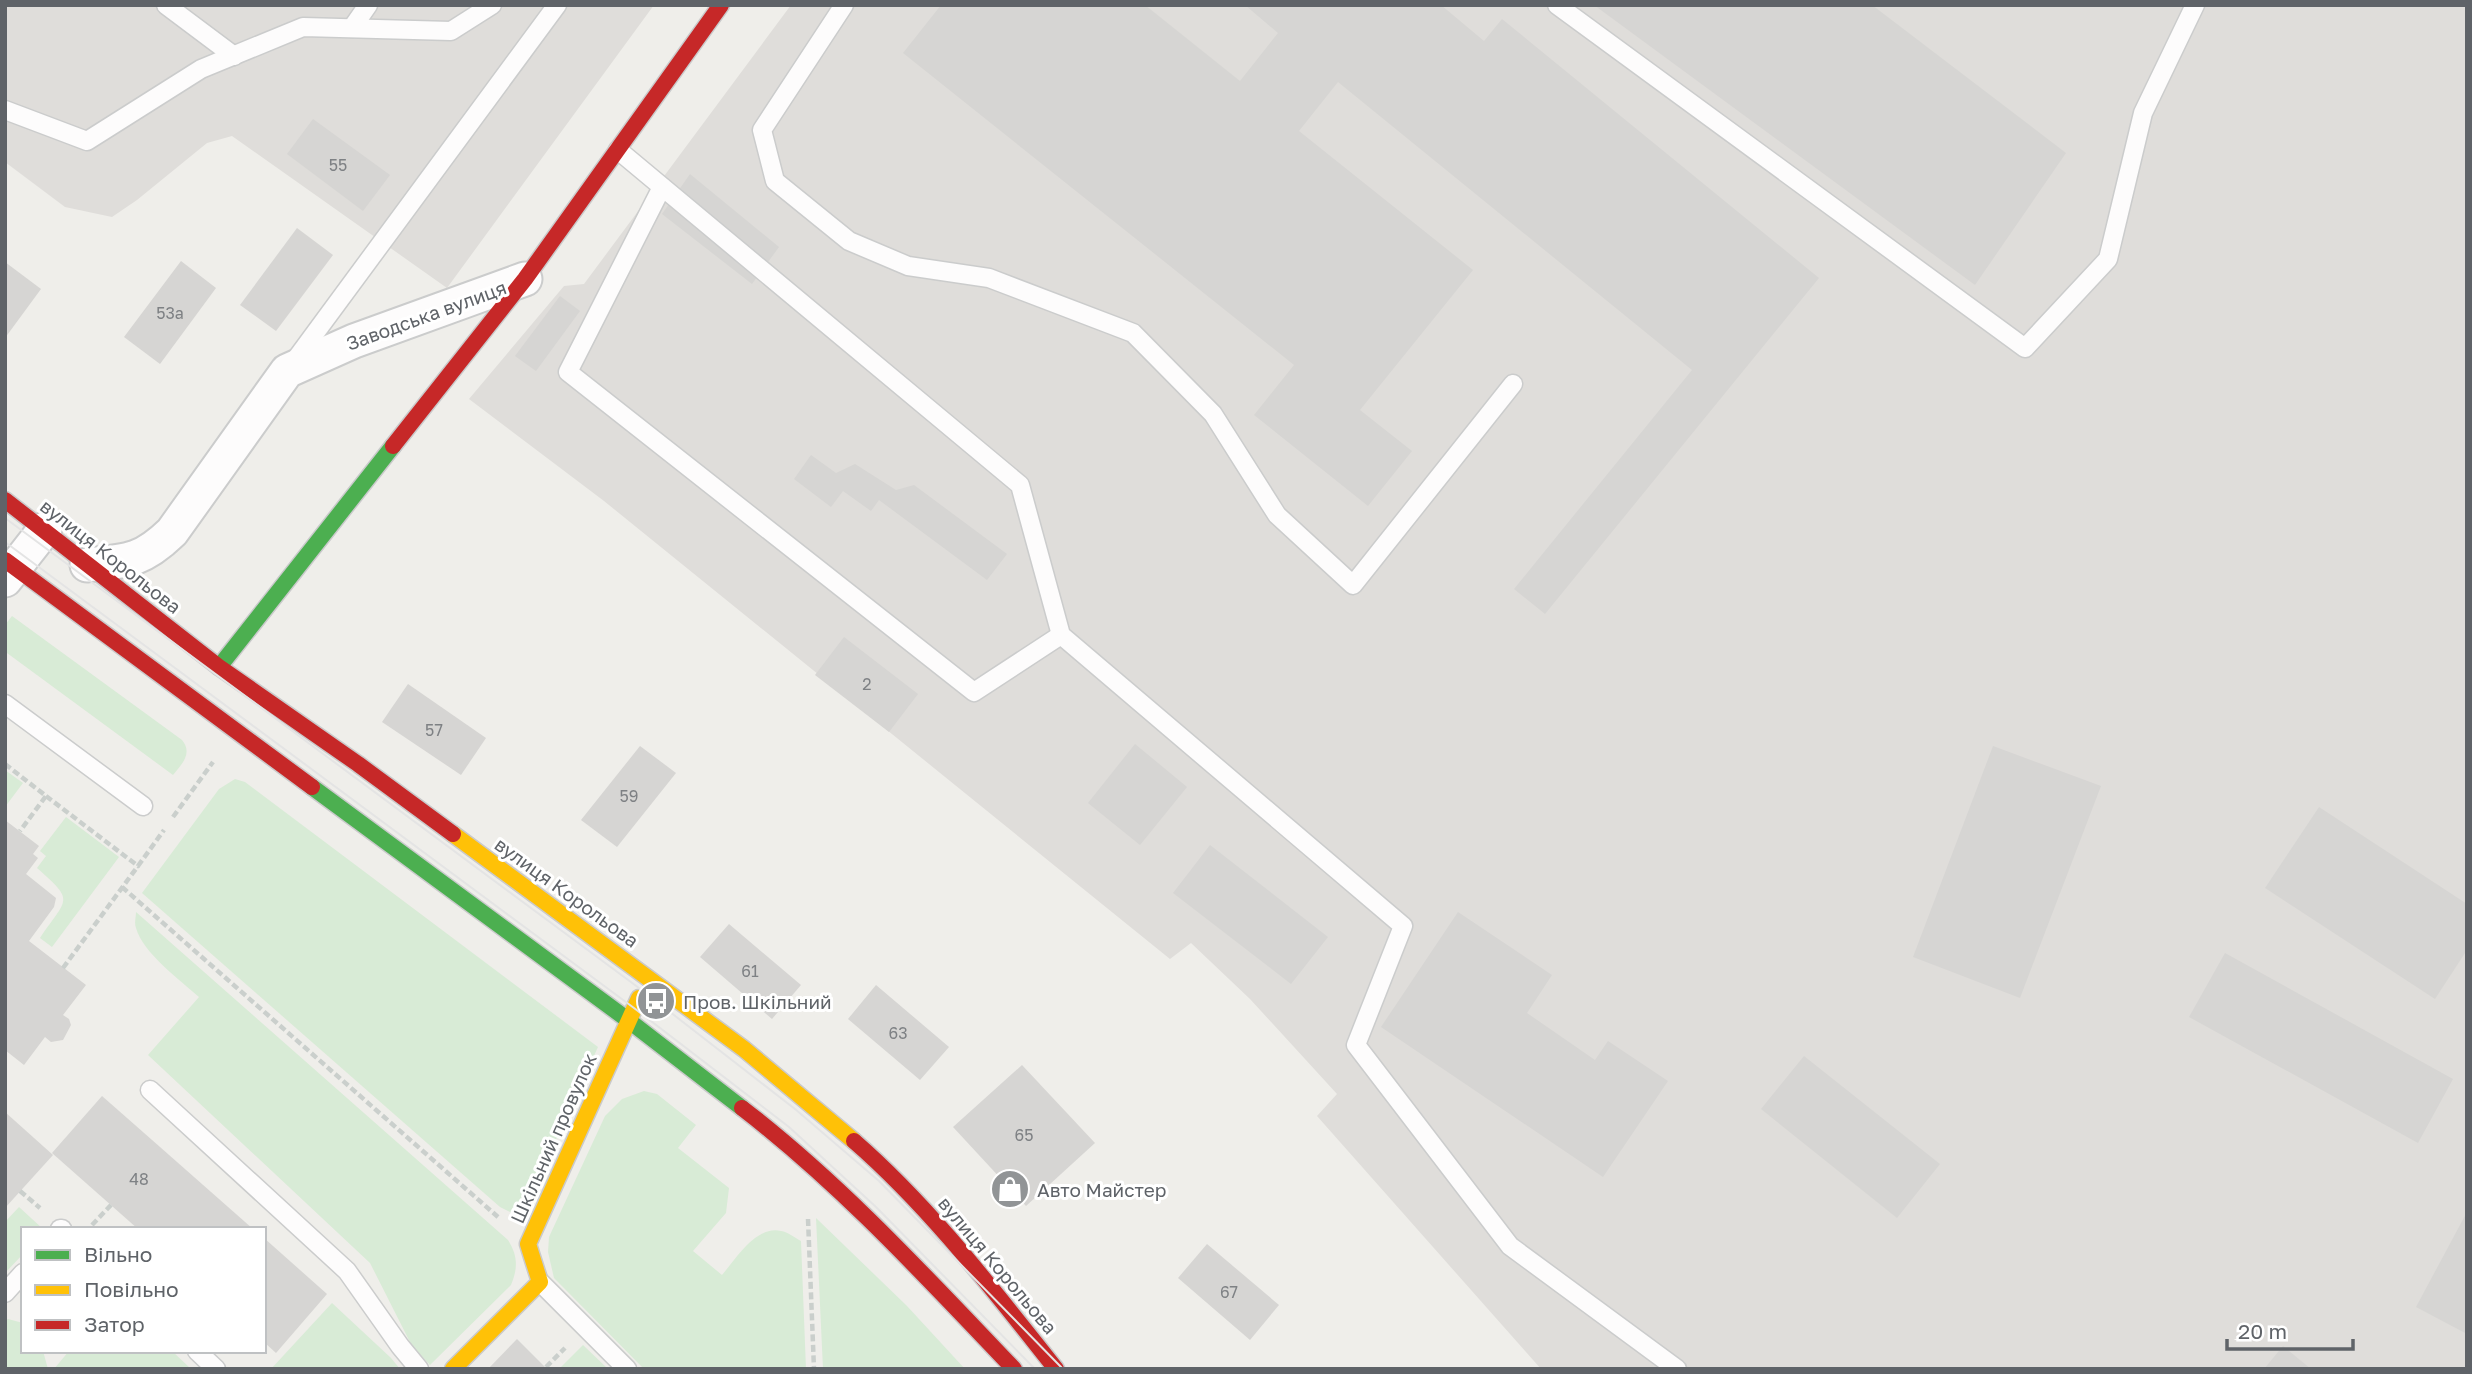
<svg xmlns="http://www.w3.org/2000/svg" width="2472" height="1374" font-family="'Golos Text',sans-serif">
  <rect width="100%" height="100%" fill="#efeeea"/>
  <!-- industrial -->
  <g fill="#dfddda">
    <path d="M5 5H654L447 288 232 136 207 143 137 200 112 217 65 207 5 162Z"/>
    <path d="M791 5H2467V1369H1541L1317 1116 1337 1094 1250 999 1191 943 1170 959 604 501 469 399 564 286 584 284Z"/>
  </g>
  <!-- green -->
  <g fill="#d8ebd6">
    <path d="M12 616 182 740C193 753 182 764 173 775L7 653 5 625Z"/>
    <path d="M5 770 23 783 5 807Z"/>
    <path d="M235 779 245 782 598 1047 525 1208 512 1213 500 1207 142 893 219 789Z"/>
    <path d="M66 817 119 857 52 947 40 938C67 898 76 902 37 868L46 856 40 851Z"/>
    <path d="M136 912 508 1240C518 1256 518 1268 511 1285L430 1365 412 1346 370 1263 148 1055 199 997C180 980 143 953 136 928 134 923 136 917 136 912Z"/>
    <path d="M644 1091 657 1094 696 1125 678 1148 729 1188 726 1213 693 1251 722 1275C736 1259 756 1225 781 1231 788 1232 795 1238 801 1241L806 1369H644L554 1278 548 1252 549 1237 605 1116 622 1099Z"/>
    <path d="M19 1207 43 1229H23V1254L5 1273V1222Z"/>
    <path d="M816 1218 907 1306 965 1369H823Z"/>
    <path d="M332 1303 391 1358 400 1369H271Z"/>
    <path d="M8 1319 23 1323V1351H43L48 1369H5V1321Z"/>
    <path d="M583 1345 608 1369H559Z"/>
    <path d="M69 1351H172L191 1369H54Z"/>
  </g>
  <!-- building -->
  <g fill="#d6d5d3">
    <path d="M941 5H1145L1240 81 1278 33 1245 5H1441L1484 41 1502 19 1819 278 1545 614 1514 589 1692 370 1338 82 1299 131 1473 270 1360 410 1412 451 1368 506 1254 415 1294 365 903 53Z"/>
    <path d="M1594 5H1872L2066 153 1975 285Z"/>
    <path d="M313 119 390 175 363 211 287 154Z"/>
    <path d="M690 174 779 247 752 284 662 214Z"/>
    <path d="M297 228 333 255 276 331 240 305Z"/>
    <path d="M181 261 216 288 160 364 124 337Z"/>
    <path d="M5 262 41 289 5 338Z"/>
    <path d="M560 296 580 311 536 371 515 356Z"/>
    <path d="M811 455 836 473 855 464 896 490 914 485 1007 554 987 580 879 500 871 511 843 491 831 507 794 479Z"/>
    <path d="M844 637 918 694 889 732 815 675Z"/>
    <path d="M408 684 486 738 461 775 382 722Z"/>
    <path d="M1135 744 1187 787 1140 845 1088 803Z"/>
    <path d="M640 746 676 773 617 847 581 820Z"/>
    <path d="M1993 746 2101 786 2020 998 1913 957Z"/>
    <path d="M2319 807 2467 904V950L2435 999 2265 888Z"/>
    <path d="M5 820 39 846 33 854 38 858 26 874 56 898 54 907 29 941 86 985 63 1015 69 1019 71 1025 63 1040 51 1042 45 1037 24 1065 5 1050Z"/>
    <path d="M1210 845 1328 937 1291 984 1173 893Z"/>
    <path d="M1458 912 1552 975 1527 1013 1595 1060 1608 1041 1668 1081 1603 1177 1381 1027Z"/>
    <path d="M729 924 801 985 772 1019 700 957Z"/>
    <path d="M2225 953 2453 1079 2418 1143 2189 1017Z"/>
    <path d="M876 985 949 1047 920 1080 848 1019Z"/>
    <path d="M1804 1056 1940 1164 1897 1218 1761 1109Z"/>
    <path d="M1022 1065 1095 1143 1026 1206 953 1127Z"/>
    <path d="M102 1096 160 1147 253 1229H138L52 1153Z"/>
    <path d="M5 1112 53 1155 5 1208Z"/>
    <path d="M2467 1212V1334L2416 1307Z"/>
    <path d="M264 1238 327 1294 276 1353 264 1342Z"/>
    <path d="M1207 1244 1279 1305 1250 1340 1178 1278Z"/>
    <path d="M517 1339 547 1369H488Z"/>
    <path d="M2283 1346 2311 1369H2264Z"/>
  </g>
  <g fill="none" stroke-linecap="round" stroke-linejoin="round">
    <defs>
      <g id="lane">
        <path d="M166 5 234 56"/>
        <path d="M844 5 762 130 775 181 849 241 908 266 989 278 1133 333 1213 414 1277 515 1353 585 1513 384"/>
        <path d="M1557 5 2025 348 2108 259 2143 113 2195 5"/>
        <path d="M352 28 368 5"/>
        <path d="M5 110 87 141 201 69 303 27 451 31 492 5"/>
        <path d="M618 150 1020 485 1061 635 1403 926 1356 1045 1510 1246 1677 1369"/>
        <path d="M662 187 568 372 974 692 1061 635"/>
        <path d="M293 363 557 5"/>
        <path d="M5 704 143 806"/>
        <path d="M150 1090 347 1271 400 1346 419 1369"/>
        <path d="M60 1229H62"/>
        <path d="M540 1282 627 1369"/>
        <path d="M5 1293 23 1273"/>
        <path d="M197 1351 216 1369"/>
      </g>
      <g id="street">
        <path d="M87 565C128 561 142 561 172 532L287 371 354 341 525 279"/>
        <path d="M5 580 45 529"/>
      </g>
      <g id="fast">
        <path d="M219 667 393 446"/>
        <path d="M312 787 628 1020 742 1108"/>
      </g>
      <g id="slow">
        <path d="M453 834 744 1049 854 1141"/>
        <path d="M453 1369 540 1282 528 1244 639 998"/>
      </g>
      <g id="jam">
        <path d="M393 446 525 279 721 5"/>
        <path d="M5 500 219 667 358 764 453 834"/>
        <path d="M5 560 312 787"/>
        <path d="M742 1108C842 1185 927 1278 1014 1369"/>
        <path d="M854 1141C931 1208 993 1290 1056 1369"/>
      </g>
    </defs>
    <!-- lane casing -->
    <use href="#lane" stroke="#cbcccc" stroke-width="21"/>
    <!-- street casing -->
    <use href="#street" stroke="#cbcccc" stroke-width="37"/>
    <!-- fast casing -->
    <use href="#fast" stroke="#cacacb" stroke-width="19"/>
    <!-- slow casing -->
    <use href="#slow" stroke="#cacacb" stroke-width="19"/>
    <!-- jam casing -->
    <use href="#jam" stroke="#cacacb" stroke-width="19"/>
    <!-- path -->
    <g stroke="#cacfcc" stroke-width="4.5" stroke-dasharray="7 3.5" stroke-linecap="butt">
      <path d="M5 764 46 796 20 831"/>
      <path d="M46 796 138 866 164 830"/>
      <path d="M173 817 213 762"/>
      <path d="M122 887 498 1217"/>
      <path d="M63 968 138 866"/>
      <path d="M20 1191 40 1208"/>
      <path d="M808 1219 814 1369"/>
      <path d="M92 1225 111 1205"/>
      <path d="M546 1367 565 1348"/>
    </g>
    <!-- lane -->
    <use href="#lane" stroke="#fdfcfc" stroke-width="18"/>
    <!-- street -->
    <use href="#street" stroke="#fdfcfc" stroke-width="33"/>
    <!-- fast -->
    <use href="#fast" stroke="#4caf50" stroke-width="16"/>
    <!-- slow -->
    <use href="#slow" stroke="#ffc107" stroke-width="16"/>
    <!-- jam -->
    <use href="#jam" stroke="#c62828" stroke-width="16"/>
    <!-- tram -->
    <g stroke="#e4e4e4" stroke-width="2">
      <path d="M5 518 643 991 795 1109 879 1181 1063 1369"/>
      <path d="M5 542 634 1008 789 1127 876 1207 1035 1369"/>
    </g>
  </g>
  <!-- icons -->
  <defs>
    <symbol id="bus-disc" viewBox="-11 -11 22 22"><circle r="9.5" fill="#919496" stroke="#fff"/><path d="M-5-6H5V4H4V6H2V4H-2V6H-4V4H-5ZM-3.5-4V0h7V-4ZM-3.5 1.2v1.5H-2V1.2ZM2 1.2v1.5H3.5V1.2Z" fill="#fff"/></symbol>
    <symbol id="shop-disc" viewBox="-11 -11 22 22"><circle r="9.5" fill="#919496" stroke="#fff"/><path d="M-5-2.5h2.3a2.7 3.5 0 0 1 5.4 0H5L5.5 6h-11ZM-1.5-2.5h3a1.5 2.3 0 0 0-3 0Z" fill="#fff"/></symbol>
  </defs>
  <g fill-rule="evenodd">
    <use href="#bus-disc" x="634" y="979" width="44" height="44"/>
    <use href="#shop-disc" x="988" y="1167" width="44" height="44"/>
  </g>
  <g text-anchor="middle" dominant-baseline="central" stroke-width="6" stroke-linejoin="round" paint-order="stroke">
    <!-- number labels -->
    <g font-size="16" fill="#7e8184">
      <text x="338" y="165">55</text>
      <text x="170" y="313">53а</text>
      <text x="867" y="684">2</text>
      <text x="434" y="730">57</text>
      <text x="629" y="796">59</text>
      <text x="750" y="971">61</text>
      <text x="898" y="1033">63</text>
      <text x="1024" y="1135">65</text>
      <text x="139" y="1179">48</text>
      <text x="1229" y="1292">67</text>
    </g>
    <!-- street labels -->
    <g font-size="19" fill="#5f6368" stroke="#fff">
      <text transform="translate(426 315) rotate(-20)">Заводська вулиця</text>
      <text transform="translate(111 556) rotate(38)">вулиця Корольова</text>
      <text transform="translate(567 892) rotate(36)">вулиця Корольова</text>
      <text transform="translate(553 1138) rotate(-66)">Шкільний провулок</text>
      <text transform="translate(998 1265) rotate(50)">вулиця Корольова</text>
    </g>
    <!-- poi labels -->
    <g font-size="19" fill="#5f6368" stroke="#fff" text-anchor="start">
      <text x="683" y="1001">Пров. Шкільний</text>
      <text x="1037" y="1189">Авто Майстер</text>
    </g>
  </g>
  <!-- border -->
  <rect width="2472" height="1374" fill="none" stroke="#5f6368" stroke-width="14"/>
  <!-- legend -->
  <rect x="21" y="1227" width="245" height="126" fill="#ffffff" stroke="#bfc1c3" stroke-width="2"/>
  <rect x="35" y="1250" width="35" height="10" fill="#4caf50" stroke="#bfc1c3" stroke-width="2"/>
  <text x="84" y="1262" font-size="21" fill="#5f6368">Вільно</text>
  <rect x="35" y="1285" width="35" height="10" fill="#ffc107" stroke="#bfc1c3" stroke-width="2"/>
  <text x="84" y="1297" font-size="21" fill="#5f6368">Повільно</text>
  <rect x="35" y="1320" width="35" height="10" fill="#c62828" stroke="#bfc1c3" stroke-width="2"/>
  <text x="84" y="1332" font-size="21" fill="#5f6368">Затор</text>
  <!-- scale -->
  <path d="M2227 1339v10h126v-10" fill="none" stroke="#5f6368" stroke-width="3.5"/>
  <text x="2238" y="1339" font-size="21" fill="#5f6368" stroke="#ffffff" stroke-width="5" paint-order="stroke">20 m</text>
</svg>
